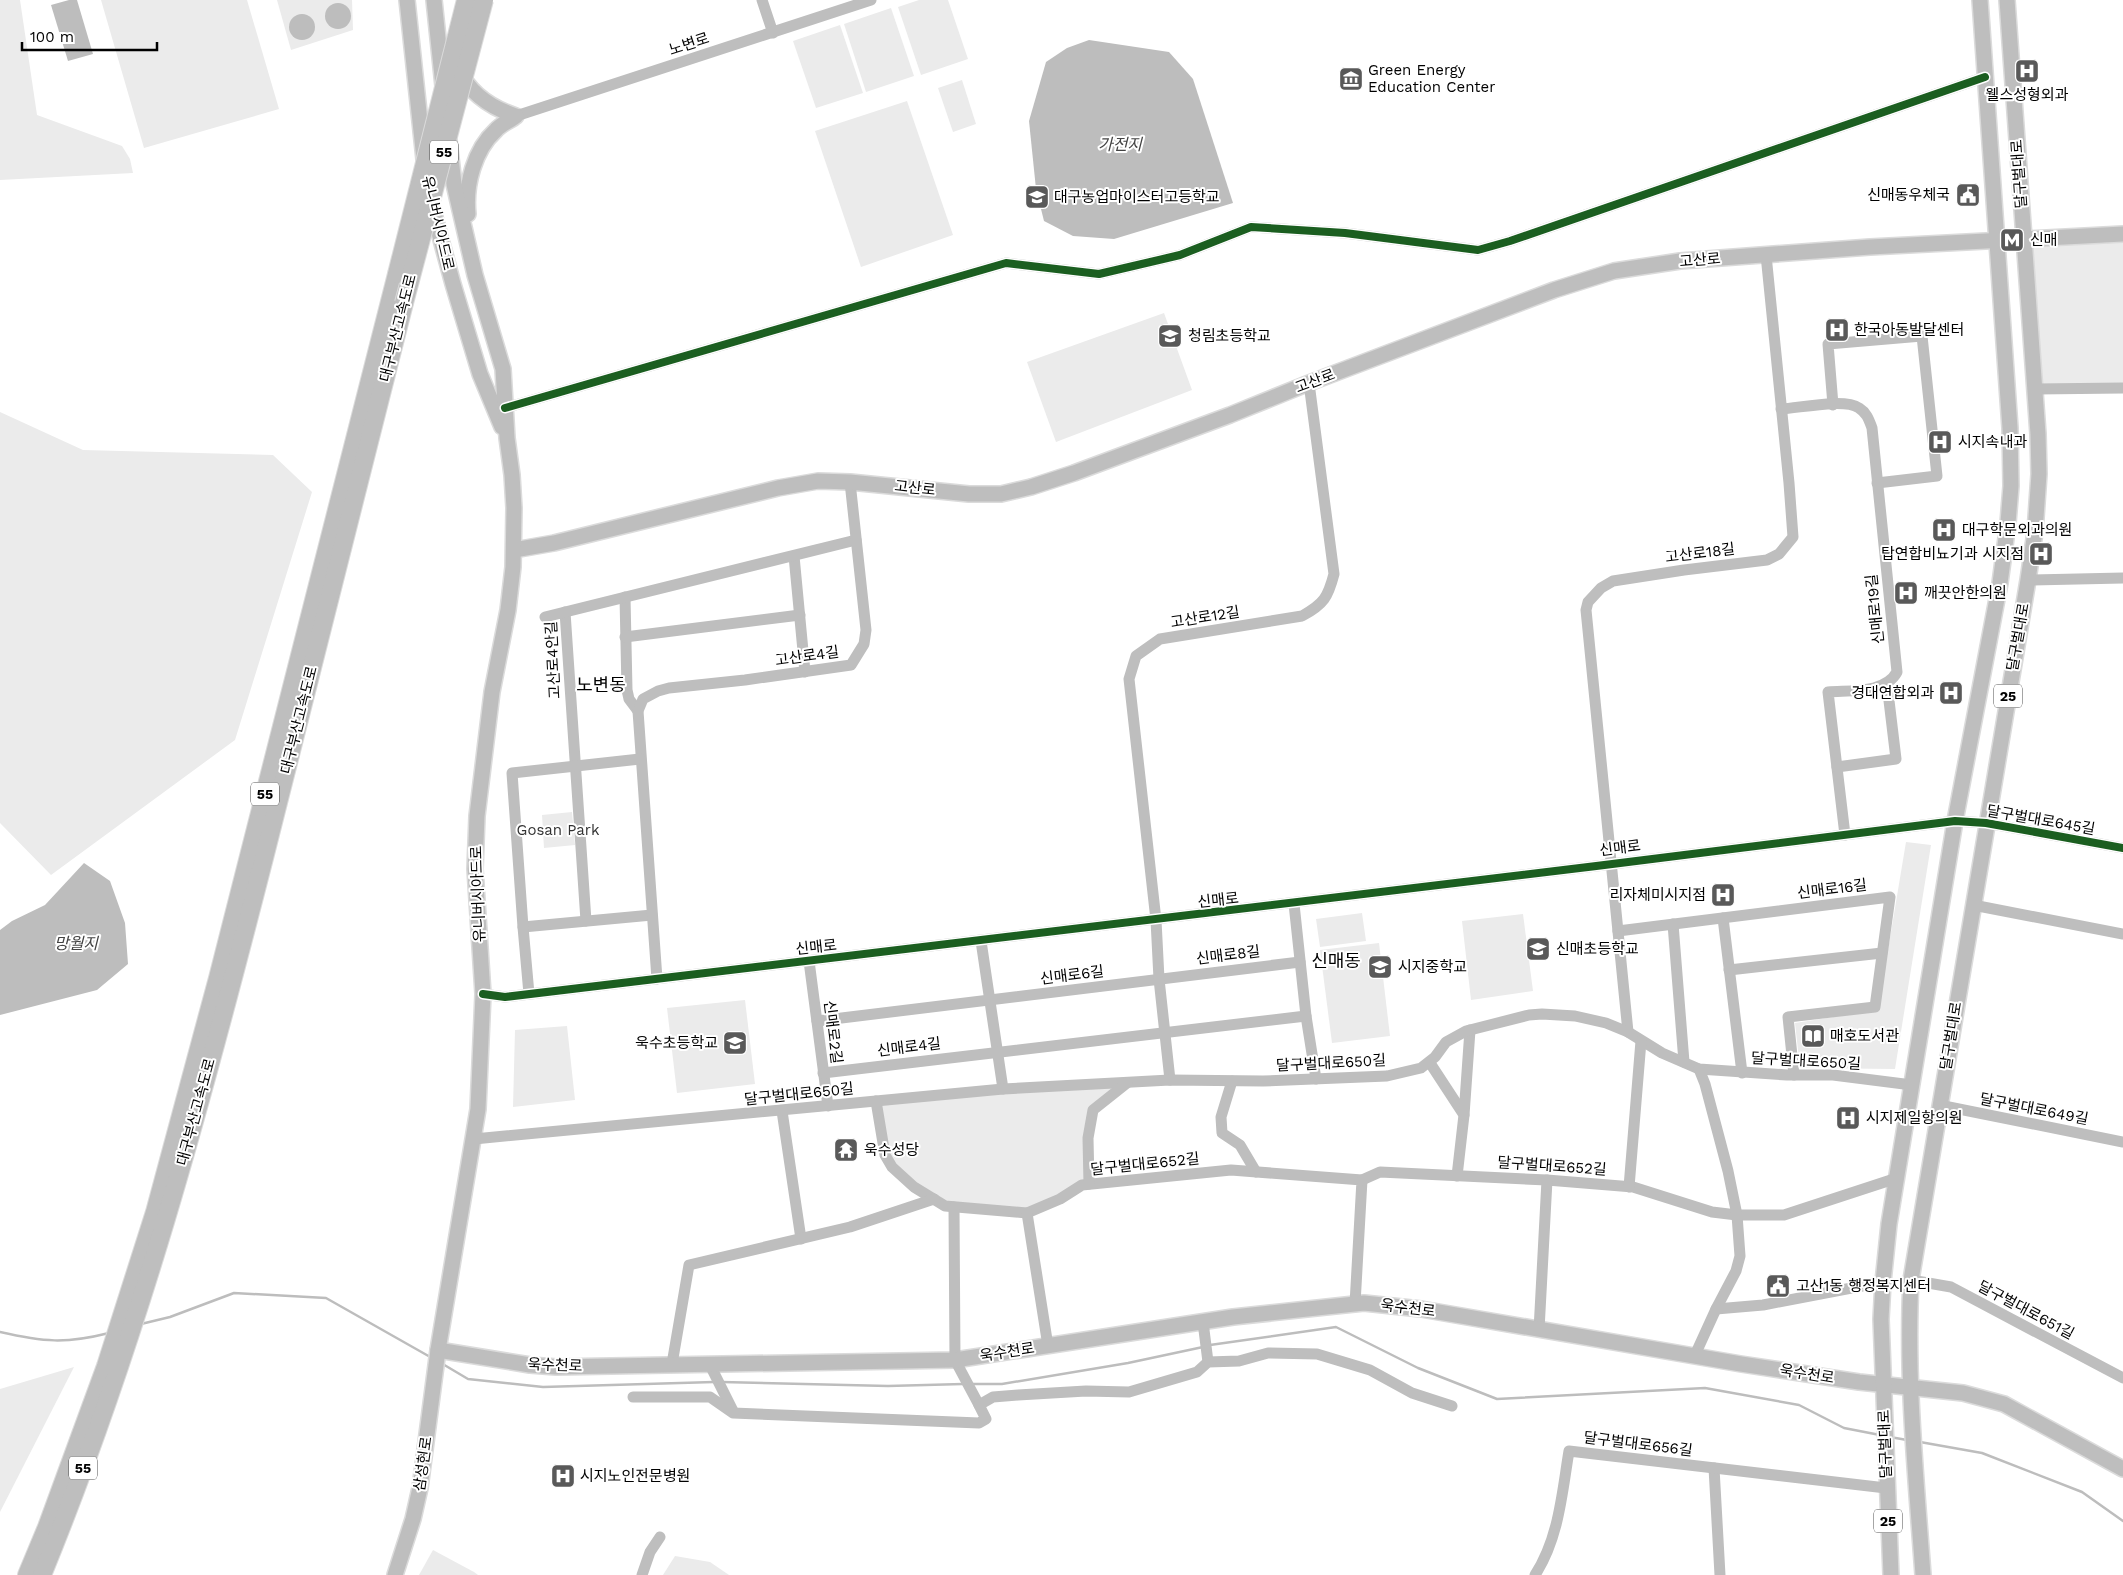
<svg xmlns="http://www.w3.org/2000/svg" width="2123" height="1575" font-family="'Work Sans','Noto Sans KR',sans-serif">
  <rect width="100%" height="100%" fill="#fff"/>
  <!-- green -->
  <g fill="#ebebeb">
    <path d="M0 0H20L37 115 122 146 130 159 133 173 0 180Z"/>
    <path d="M101 0H247L279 109 144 148Z"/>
    <path d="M277 0H352L353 30 291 50Z"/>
    <path d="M919 0H948L968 59 921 75 898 7Z"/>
    <path d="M891 8 914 76 866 92 844 24Z"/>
    <path d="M840 25 863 93 816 108 793 41Z"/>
    <path d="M962 80 976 124 953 132 938 88Z"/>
    <path d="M907 101 953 235 861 267 815 131Z"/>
    <path d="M2123 234V388L2036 389 2024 238Z"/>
    <path d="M1164 313 1192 390 1056 442 1027 362Z"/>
    <path d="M0 412 83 450 273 455 312 492 235 740 51 875 0 823Z"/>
    <path d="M572 812 575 845 544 848 542 815Z"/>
    <path d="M1906 842 1931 845 1895 1069 1800 1068 1795 1023 1878 1010Z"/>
    <path d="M1362 913 1366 941 1320 947 1316 919Z"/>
    <path d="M1523 914 1533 991 1471 1000 1462 921Z"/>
    <path d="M1379 943 1390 1036 1332 1043 1320 950Z"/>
    <path d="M745 1000 755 1084 677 1093 667 1008Z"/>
    <path d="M567 1026 575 1100 513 1107 515 1030Z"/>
    <path d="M1120 1083 1093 1110 1089 1180 1027 1213 945 1206 892 1167 876 1101Z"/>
    <path d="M74 1367 0 1512V1389Z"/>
    <path d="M433 1550 474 1572 478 1575H419Z"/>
    <path d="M675 1556 710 1562 729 1575H663Z"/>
  </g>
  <!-- water -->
  <g fill="#bdbdbd">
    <path d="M69 0H77L93 54 68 61 51 5Z"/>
    <circle cx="338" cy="16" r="13"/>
    <circle cx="302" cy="27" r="13"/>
    <path d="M1089 40 1169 52 1193 79 1233 203 1114 239 1073 236 1044 221 1036 189 1029 121 1046 62 1067 48Z"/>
    <path d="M84 863 110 881 125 923 128 964 97 990 0 1015V930L12 921 45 905Z"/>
  </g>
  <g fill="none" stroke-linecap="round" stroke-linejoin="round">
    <!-- stream -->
    <g stroke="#bdbdbd" stroke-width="2.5">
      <path d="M141 1324 170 1317 234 1293 326 1298 432 1358"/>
      <path d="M0 1332C43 1342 66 1344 109 1333"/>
      <path d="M1210 1345 1336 1327 1418 1368 1497 1399 1705 1388 1799 1405 1844 1428 1880 1435"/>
      <path d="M441 1363 468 1379 543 1387 714 1382"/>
      <path d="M722 1382 888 1386 963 1384"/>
      <path d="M971 1384H1002L1128 1363 1203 1347"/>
      <path d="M1890 1437 1907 1440"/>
      <path d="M1920 1442 1982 1453 2082 1492 2123 1521"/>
    </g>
    <defs>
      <g id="major">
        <path d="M407 0 424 159"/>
        <path d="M434 0 443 86"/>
        <path d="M459 70C470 94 492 108 516 116 510 121 501 124 496 130 474 150 465 185 468 214"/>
        <path d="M430 199 453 284 480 374 502 427"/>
        <path d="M514 550 554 543 778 488 818 481 850 482 969 494H1001L1031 487 1074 473 1230 415 1309 383 1554 290 1614 271 1680 261 1870 247 2123 234"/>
        <path d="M438 1350 530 1365 556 1367 955 1360 1233 1317 1364 1303 1421 1309 1741 1364 1859 1382 1963 1393 2004 1404 2123 1469"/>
        <path d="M395 1575 413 1519 420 1488 438 1350 478 1109 483 994 475 869 477 816 492 692 508 610 513 567 514 508 512 475 507 438 503 369 475 275 454 184 449 141"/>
        <path d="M1891 1575 1881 1319 1883 1282 1889 1224 1955 821 2000 583 2008 523 2011 486 2010 428 1980 0"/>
        <path d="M1923 1575C1916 1477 1906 1378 1911 1280L2028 580 2035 532 2039 474 2038 434 2007 0"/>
      </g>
      <g id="highway">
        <path d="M27 1575 47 1527 106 1366 155 1212 218 978 397 274"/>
        <path d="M42 1575C137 1343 202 1101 264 858 311 673 358 488 404 303"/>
      </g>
    </defs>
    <!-- major casing -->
    <use href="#major" stroke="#dbdbdb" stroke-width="18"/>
    <!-- highway casing -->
    <use href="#highway" stroke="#dbdbdb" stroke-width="20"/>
    <!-- minor -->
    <g stroke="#bebebe" stroke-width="11">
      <path d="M762 0 773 33"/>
      <path d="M516 116 871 0"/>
      <path d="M2036 389 2123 388"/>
      <path d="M1833 405 1828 344 1922 336 1937 476 1877 483"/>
      <path d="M505 408 1006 263 1099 274 1180 255 1251 227 1345 233 1478 250 1510 241 1985 77"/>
      <path d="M1781 409C1800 408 1844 398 1859 408 1867 413 1869 420 1872 428L1897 672C1885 694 1850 690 1828 692L1845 835"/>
      <path d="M794 556 805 672"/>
      <path d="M2028 580 2123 578"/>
      <path d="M625 597 627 690 629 699 638 711"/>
      <path d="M565 612 586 921"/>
      <path d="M545 617 856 540"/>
      <path d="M625 637 800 615"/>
      <path d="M1837 767 1896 759 1887 684"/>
      <path d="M1294 904 1306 1016 1316 1079"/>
      <path d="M1973 905 2123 934"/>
      <path d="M1723 918 1742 1073"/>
      <path d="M1673 924 1684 1062"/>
      <path d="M523 927 652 915"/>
      <path d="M1618 931 1890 897 1875 1007 1788 1017 1794 1075"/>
      <path d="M981 941 1003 1089"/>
      <path d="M809 961 828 1106"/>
      <path d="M1729 970 1882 953"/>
      <path d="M657 979 638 711 643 699 658 691 669 688 745 680 851 665 864 644 866 630 850 482"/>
      <path d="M483 994 505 997C989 942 1472 882 1955 821L1986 823 2123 848"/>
      <path d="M529 994 523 927 512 773 640 759"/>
      <path d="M817 1021 1300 962"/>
      <path d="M1628 1032 1586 610 1588 602 1601 588 1613 581 1684 570 1767 560 1779 554 1793 537 1789 483 1766 255"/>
      <path d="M1430 1063 1464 1115 1457 1176"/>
      <path d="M823 1073 1306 1016"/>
      <path d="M1170 1080 1159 979 1156 920 1129 679 1136 656 1160 639 1302 616C1324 604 1328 597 1334 574L1309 383"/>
      <path d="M1232 1081 1221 1117 1222 1133 1240 1145 1256 1172"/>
      <path d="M876 1101 885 1155 892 1167 914 1187 945 1206 1027 1213 1060 1199 1082 1185 1231 1170 1362 1180 1355 1304"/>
      <path d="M1939 1105 2123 1142"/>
      <path d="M782 1111 801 1239"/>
      <path d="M1464 1115 1470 1030"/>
      <path d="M474 1139 1003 1089 1170 1080 1263 1081 1387 1076 1421 1068 1435 1057 1446 1042 1466 1031 1529 1015 1542 1014 1575 1016 1606 1023 1628 1032 1662 1053 1699 1069 1787 1075H1833L1912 1085"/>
      <path d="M1362 1180 1380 1172 1547 1180 1633 1187 1712 1212 1737 1215H1784L1897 1178"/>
      <path d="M1089 1184 1088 1138 1093 1110 1127 1083"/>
      <path d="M1629 1187 1641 1041"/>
      <path d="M954 1207 955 1360 979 1405"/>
      <path d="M1027 1213 1048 1346"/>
      <path d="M1911 1280 1951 1287 2123 1378"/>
      <path d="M1716 1309 1763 1305 1883 1282"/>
      <path d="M1203 1322 1208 1362"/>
      <path d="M1539 1330 1547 1180"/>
      <path d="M1695 1355 1716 1309 1736 1271 1740 1256 1737 1215 1728 1171 1705 1084 1699 1069"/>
      <path d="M709 1363 733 1411"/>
      <path d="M672 1364 689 1265 850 1227 934 1199"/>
      <path d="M633 1397H710L733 1413 979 1423 986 1419 979 1405 993 1397 1018 1395 1086 1391 1129 1392 1197 1372 1208 1362 1239 1361 1268 1353 1317 1354 1370 1370 1412 1393 1452 1406"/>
      <path d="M1714 1468 1720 1575"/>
      <path d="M642 1575 650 1552 660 1537"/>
      <path d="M1535 1575C1559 1538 1562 1493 1569 1451L1886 1488"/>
    </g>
    <!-- major -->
    <use href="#major" stroke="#bebebe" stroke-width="15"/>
    <!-- highway -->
    <use href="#highway" stroke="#bebebe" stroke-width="18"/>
    <defs>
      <g id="highway-bridge">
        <path d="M397 274 466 0"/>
        <path d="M404 303 484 0"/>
      </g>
    </defs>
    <!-- highway-bridge casing -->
    <use href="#highway-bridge" stroke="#dbdbdb" stroke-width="20" stroke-linecap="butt"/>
    <!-- highway-bridge -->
    <use href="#highway-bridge" stroke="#bebebe" stroke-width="18"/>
    <defs>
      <g id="cycleway">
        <path d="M505 408 1006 263 1099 274 1180 255 1251 227 1345 233 1478 250 1510 241 1985 77"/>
        <path d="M483 994 505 997C989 942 1472 882 1955 821L1986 823 2123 848"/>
      </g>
    </defs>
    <!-- cycleway casing -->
    <use href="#cycleway" stroke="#fff" stroke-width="11"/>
    <!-- cycleway -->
    <use href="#cycleway" stroke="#1b5e20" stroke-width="8"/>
  </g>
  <!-- icons -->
  <defs>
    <symbol id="hospital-square" viewBox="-11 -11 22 22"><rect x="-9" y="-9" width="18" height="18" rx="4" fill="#595959" stroke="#fff"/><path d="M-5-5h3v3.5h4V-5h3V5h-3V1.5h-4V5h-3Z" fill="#fff"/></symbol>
    <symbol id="museum-square" viewBox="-11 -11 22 22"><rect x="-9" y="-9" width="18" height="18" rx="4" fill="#595959" stroke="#fff"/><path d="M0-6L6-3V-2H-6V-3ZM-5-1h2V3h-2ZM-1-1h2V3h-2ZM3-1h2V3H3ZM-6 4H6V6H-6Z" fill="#fff"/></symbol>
    <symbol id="civic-square" viewBox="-11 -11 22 22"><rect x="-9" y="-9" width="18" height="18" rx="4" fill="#595959" stroke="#fff"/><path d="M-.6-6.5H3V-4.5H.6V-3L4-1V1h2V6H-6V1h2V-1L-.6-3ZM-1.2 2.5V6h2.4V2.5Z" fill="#fff"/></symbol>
    <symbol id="school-square" viewBox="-11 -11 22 22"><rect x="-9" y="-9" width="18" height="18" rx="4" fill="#595959" stroke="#fff"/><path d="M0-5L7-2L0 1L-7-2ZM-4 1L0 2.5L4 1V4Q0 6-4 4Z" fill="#fff"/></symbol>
    <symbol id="metro-square" viewBox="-11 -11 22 22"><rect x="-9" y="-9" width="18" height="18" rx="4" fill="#595959" stroke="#fff"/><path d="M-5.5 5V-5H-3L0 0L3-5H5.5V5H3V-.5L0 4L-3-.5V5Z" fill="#fff"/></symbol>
    <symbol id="library-square" viewBox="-11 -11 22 22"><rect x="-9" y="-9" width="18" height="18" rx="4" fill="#595959" stroke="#fff"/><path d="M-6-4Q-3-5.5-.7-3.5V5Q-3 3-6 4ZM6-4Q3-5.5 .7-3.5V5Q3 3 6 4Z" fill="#fff"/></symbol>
    <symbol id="temple-square" viewBox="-11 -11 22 22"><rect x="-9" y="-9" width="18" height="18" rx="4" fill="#595959" stroke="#fff"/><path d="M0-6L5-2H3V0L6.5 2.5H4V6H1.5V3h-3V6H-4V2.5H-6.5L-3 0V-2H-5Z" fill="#fff"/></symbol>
  </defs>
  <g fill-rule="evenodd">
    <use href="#hospital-square" x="2013" y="57" width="28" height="28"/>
    <use href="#museum-square" x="1337" y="65" width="28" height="28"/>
    <use href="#civic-square" x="1954" y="181" width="28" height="28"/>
    <use href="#school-square" x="1023" y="183" width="28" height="28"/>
    <use href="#metro-square" x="1998" y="226" width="28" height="28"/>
    <use href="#hospital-square" x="1823" y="316" width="28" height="28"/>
    <use href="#school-square" x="1156" y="322" width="28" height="28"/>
    <use href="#hospital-square" x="1926" y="428" width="28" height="28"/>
    <use href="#hospital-square" x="1930" y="516" width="28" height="28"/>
    <use href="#hospital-square" x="2027" y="540" width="28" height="28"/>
    <use href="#hospital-square" x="1892" y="579" width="28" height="28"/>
    <use href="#hospital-square" x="1937" y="679" width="28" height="28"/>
    <use href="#hospital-square" x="1709" y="881" width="28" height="28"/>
    <use href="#school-square" x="1524" y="935" width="28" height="28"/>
    <use href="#school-square" x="1366" y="953" width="28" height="28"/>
    <use href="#library-square" x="1799" y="1022" width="28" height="28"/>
    <use href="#school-square" x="721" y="1029" width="28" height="28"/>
    <use href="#hospital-square" x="1834" y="1104" width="28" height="28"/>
    <use href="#temple-square" x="832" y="1136" width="28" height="28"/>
    <use href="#civic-square" x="1764" y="1272" width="28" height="28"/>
    <use href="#hospital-square" x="549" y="1462" width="28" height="28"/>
  </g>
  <g text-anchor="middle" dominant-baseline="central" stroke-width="4" stroke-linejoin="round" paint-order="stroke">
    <!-- shield labels -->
    <g fill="#fff" stroke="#4c4c4c" stroke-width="1">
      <rect x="430" y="140.5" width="28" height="23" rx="4"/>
      <rect x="1994" y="684.5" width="28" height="23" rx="4"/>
      <rect x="251" y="782.5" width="28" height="23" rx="4"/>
      <rect x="69" y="1456.5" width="28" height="23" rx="4"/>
      <rect x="1874" y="1509.5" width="28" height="23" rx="4"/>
    </g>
    <g font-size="14" font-weight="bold" fill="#000">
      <text x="444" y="152">55</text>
      <text x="2008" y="696">25</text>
      <text x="265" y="794">55</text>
      <text x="83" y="1468">55</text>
      <text x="1888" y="1521">25</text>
    </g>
    <!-- street labels -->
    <g font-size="15" fill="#000" stroke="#fff">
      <text transform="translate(689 44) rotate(-18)">노변로</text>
      <text transform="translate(2019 174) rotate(-94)">달구벌대로</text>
      <text transform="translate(438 223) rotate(77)">유니버시아드로</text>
      <text transform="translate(1700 260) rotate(-5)">고산로</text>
      <text transform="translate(398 328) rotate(-76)">대구부산고속도로</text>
      <text transform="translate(1315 381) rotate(-21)">고산로</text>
      <text transform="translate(915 488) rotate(6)">고산로</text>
      <text transform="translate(1700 553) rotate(-7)">고산로18길</text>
      <text transform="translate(1875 609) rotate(-96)">신매로19길</text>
      <text transform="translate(1205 617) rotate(-9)">고산로12길</text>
      <text transform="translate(2018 637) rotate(-80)">달구벌대로</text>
      <text transform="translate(807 656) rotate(-8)">고산로4길</text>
      <text transform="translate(553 660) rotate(-93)">고산로4안길</text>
      <text transform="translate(299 720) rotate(-76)">대구부산고속도로</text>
      <text transform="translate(2041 820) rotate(10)">달구벌대로645길</text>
      <text transform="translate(1620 848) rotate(-7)">신매로</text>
      <text transform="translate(1832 889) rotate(-7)">신매로16길</text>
      <text transform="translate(478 894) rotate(-92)">유니버시아드로</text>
      <text transform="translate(1218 900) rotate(-6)">신매로</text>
      <text transform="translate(816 947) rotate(-6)">신매로</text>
      <text transform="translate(1228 955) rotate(-7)">신매로8길</text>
      <text transform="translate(1072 975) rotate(-7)">신매로6길</text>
      <text transform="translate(833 1032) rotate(83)">신매로2길</text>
      <text transform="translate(1951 1036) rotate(-81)">달구벌대로</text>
      <text transform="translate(909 1047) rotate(-7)">신매로4길</text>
      <text transform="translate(1806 1061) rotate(3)">달구벌대로650길</text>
      <text transform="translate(1331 1063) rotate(-3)">달구벌대로650길</text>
      <text transform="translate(799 1094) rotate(-6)">달구벌대로650길</text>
      <text transform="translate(2034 1109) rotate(11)">달구벌대로649길</text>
      <text transform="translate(196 1112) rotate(-75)">대구부산고속도로</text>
      <text transform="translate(1145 1164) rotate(-6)">달구벌대로652길</text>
      <text transform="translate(1552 1166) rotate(4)">달구벌대로652길</text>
      <text transform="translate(1408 1308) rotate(7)">욱수천로</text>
      <text transform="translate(2026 1310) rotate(28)">달구벌대로651길</text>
      <text transform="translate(1007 1352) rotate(-9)">욱수천로</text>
      <text transform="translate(555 1365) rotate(2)">욱수천로</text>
      <text transform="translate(1807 1374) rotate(9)">욱수천로</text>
      <text transform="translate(1638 1444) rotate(7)">달구벌대로656길</text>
      <text transform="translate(1885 1444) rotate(-92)">달구벌대로</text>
      <text transform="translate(423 1464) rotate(-82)">삼성현로</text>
    </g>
    <!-- poi labels -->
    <g font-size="15" fill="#000" stroke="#fff" text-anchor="start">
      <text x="1368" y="70">Green Energy<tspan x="1368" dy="17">Education Center</tspan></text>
      <text x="2027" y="95" text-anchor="middle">웰스성형외과</text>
      <text x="1950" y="195" text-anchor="end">신매동우체국</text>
      <text x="1054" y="197">대구농업마이스터고등학교</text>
      <text x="2030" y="240">신매</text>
      <text x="1854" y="330">한국아동발달센터</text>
      <text x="1188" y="336">청림초등학교</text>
      <text x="1958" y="442">시지속내과</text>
      <text x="1962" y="530">대구학문외과의원</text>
      <text x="2024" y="554" text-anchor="end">탑연합비뇨기과 시지점</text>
      <text x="1924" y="593">깨끗안한의원</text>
      <text x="1934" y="693" text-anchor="end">경대연합외과</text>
      <text x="1706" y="895" text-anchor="end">리자체미시지점</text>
      <text x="1556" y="949">신매초등학교</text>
      <text x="1398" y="967">시지중학교</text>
      <text x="1830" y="1036">매호도서관</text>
      <text x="718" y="1043" text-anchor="end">욱수초등학교</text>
      <text x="1866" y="1118">시지제일항의원</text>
      <text x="864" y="1150">욱수성당</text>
      <text x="1796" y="1286">고산1동 행정복지센터</text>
      <text x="580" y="1476">시지노인전문병원</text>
    </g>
    <!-- park labels -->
    <g font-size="15" fill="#313131" stroke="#fff">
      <text x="558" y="830">Gosan Park</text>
    </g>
    <!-- water labels -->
    <g font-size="16" font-style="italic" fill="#424242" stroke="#fff">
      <text x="1120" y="144">가전지</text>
      <text x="76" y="943">망월지</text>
    </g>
    <!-- quarter labels -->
    <g font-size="18" fill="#000" stroke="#fff">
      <text x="601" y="684">노변동</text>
      <text x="1336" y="960">신매동</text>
    </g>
  </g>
  <!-- scale -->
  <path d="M22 42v8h135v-8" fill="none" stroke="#000000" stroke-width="2.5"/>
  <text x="30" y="42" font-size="15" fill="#000000" stroke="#ffffff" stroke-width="4" paint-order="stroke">100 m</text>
</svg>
